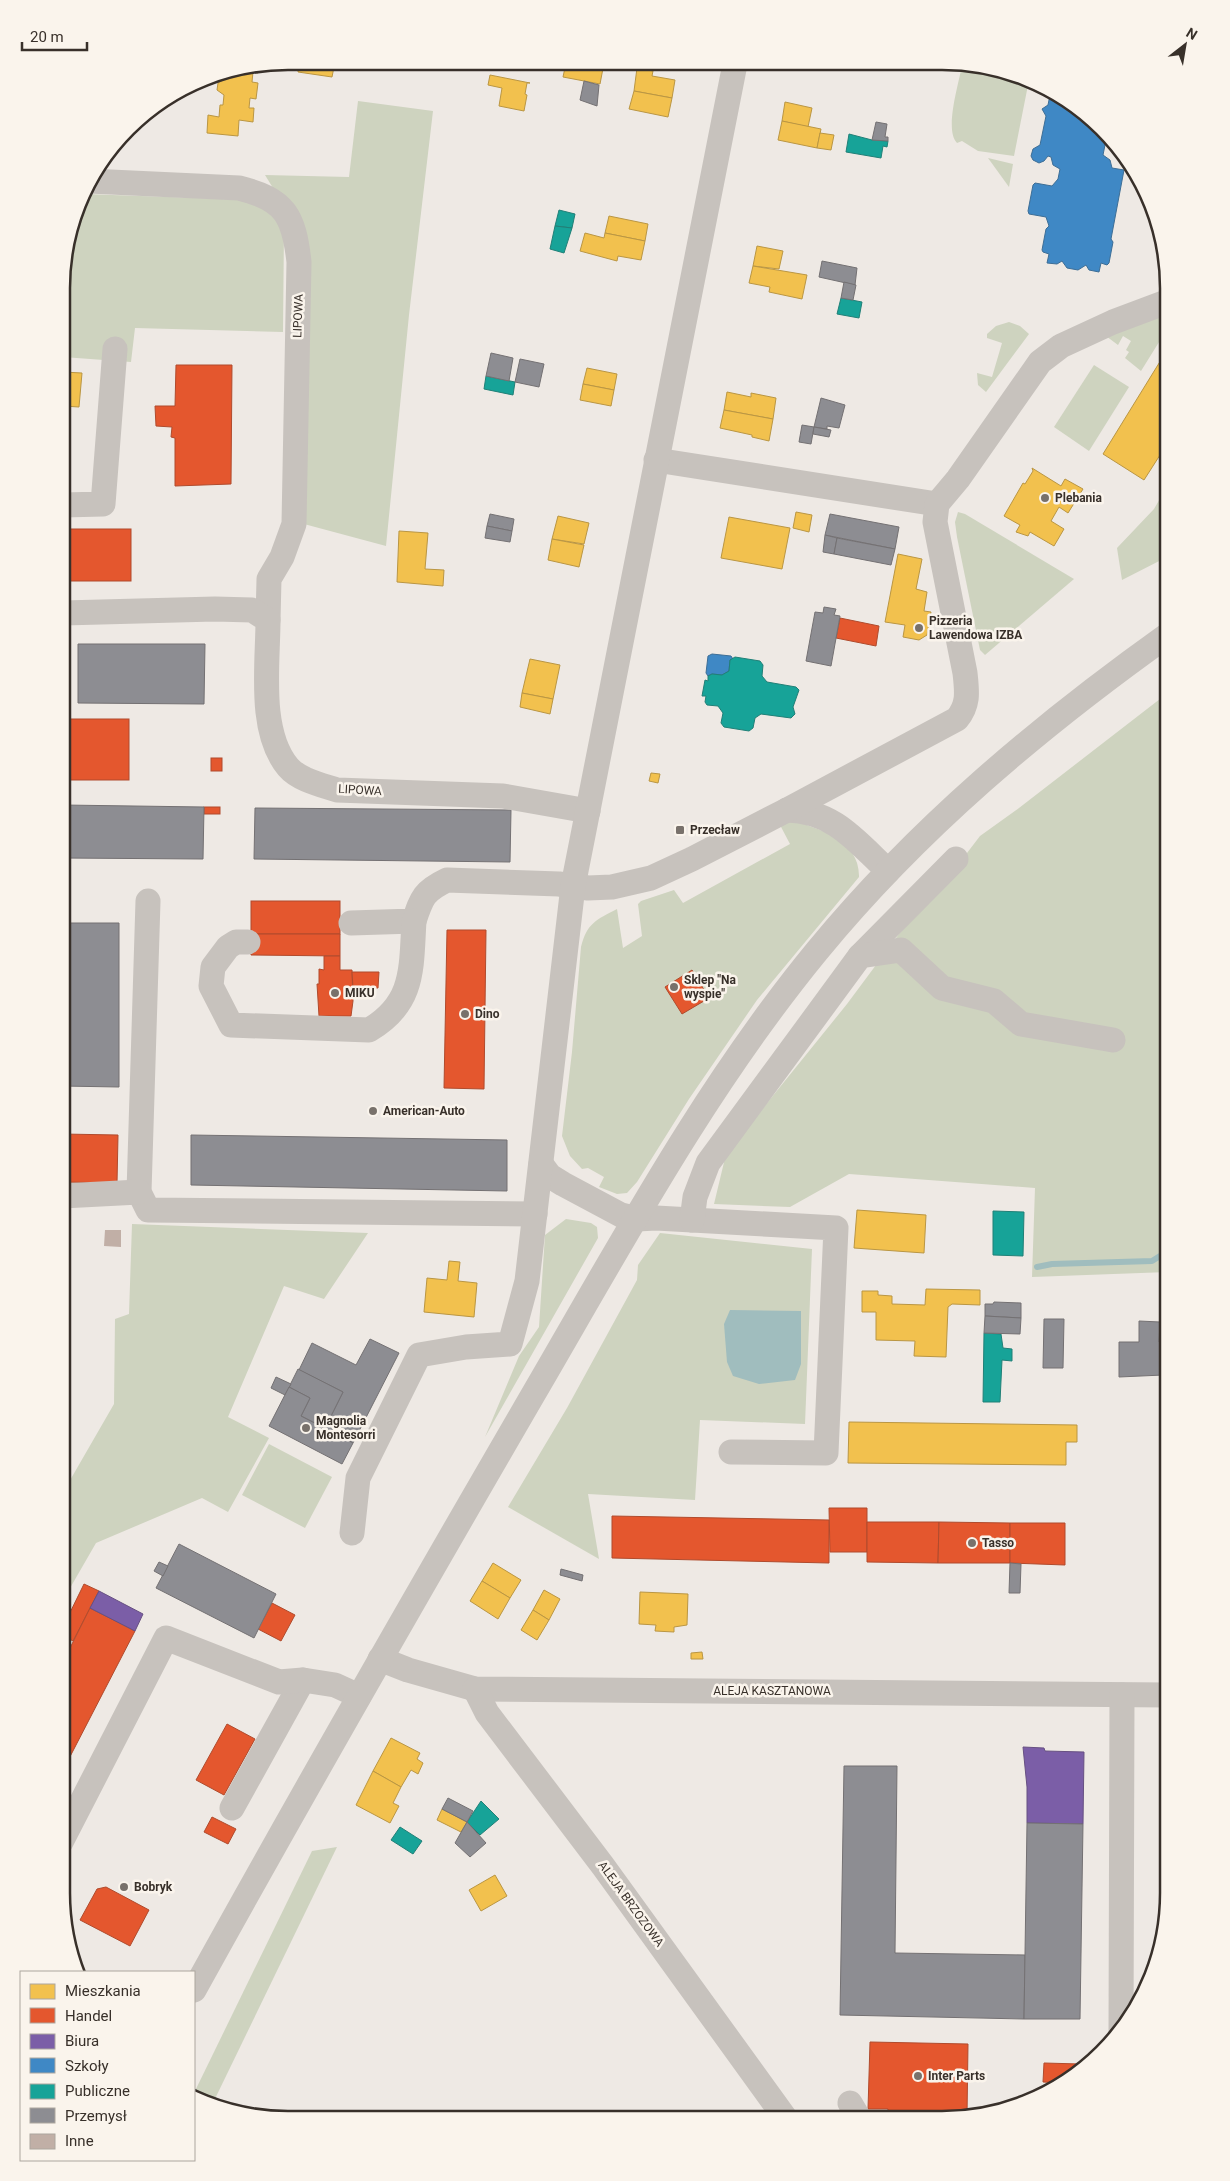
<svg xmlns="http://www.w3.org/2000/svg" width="1230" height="2181" font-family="Roboto,sans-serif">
  <rect width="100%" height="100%" fill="#eee9e4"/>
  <!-- green -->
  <g fill="#ced3bf">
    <path d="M962 65 986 66 1029 80 1014 156 978 151 962 141 957 143C944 130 959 83 962 65Z"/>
    <path d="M358 101 433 111 409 315 386 546 304 524 305 240 265 175 349 177Z"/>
    <path d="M988 158 1013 164 1009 187Z"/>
    <path d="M83 194 257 200 284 227 283 332 135 328 131 362 63 357V259Z"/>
    <path d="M1157 316 1169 319V326L1141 371 1125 358 1129 352 1126 350 1131 341 1123 336 1118 345 1106 336Z"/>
    <path d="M1009 322 1020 326 1029 334 986 392 978 385 977 373 992 377 1002 343 987 338V334L996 326Z"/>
    <path d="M1094 365 1129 387 1089 451 1054 427Z"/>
    <path d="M1169 483V556L1122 580 1117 548 1154 509Z"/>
    <path d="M958 512 965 514 1074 579 985 655 980 650 957 537 955 522Z"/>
    <path d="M1169 692 1168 1272 1032 1277 1035 1188 849 1174 790 1207 714 1204 726 1154 847 1004 899 934 941 887 980 836 1019 808Z"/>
    <path d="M791 820C819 829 860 840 859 877L757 1000 689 1099 637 1182 627 1193 617 1194 599 1187 604 1177 588 1168 582 1169 570 1156 562 1136 572 1052 581 947C587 923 596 920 617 909L623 948 642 936 638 904 641 901 674 890 683 903 790 844 780 825Z"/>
    <path d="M566 1219 591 1223 597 1227 598 1238 485 1437 519 1356 539 1327 545 1235Z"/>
    <path d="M132 1224 368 1233 324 1299 284 1286 228 1417 269 1438 228 1512 202 1498 96 1543 62 1602V1485L69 1482 114 1404 115 1319 129 1314Z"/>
    <path d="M660 1233 812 1249 805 1424 700 1420 695 1500 588 1494 599 1559 508 1507 567 1408 637 1280 638 1265Z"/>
    <path d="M269 1444 332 1477 305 1528 242 1495Z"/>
    <path d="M337 1847 212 2105 194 2098V2093L312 1851Z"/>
  </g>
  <!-- water -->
  <path fill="#a0bdbe" d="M730 1310 801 1311V1364L795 1380 759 1384 733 1376 727 1362 724 1324Z"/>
  <!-- homes -->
  <g fill="#f2c14e" stroke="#ba9643">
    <path d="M299 61 335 62 332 77 298 72Z"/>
    <path d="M566 63H604L600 84 563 77Z"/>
    <path d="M258 67V73L253 72 252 82 258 83 256 99 250 98 249 108H254L253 122 239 120 238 136 207 133 208 115 219 117 220 105H223L224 95 217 90 218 83 225 79 226 74Z"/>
    <path d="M637 68 653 71 652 76 675 80 672 98 634 91Z"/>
    <path d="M490 75 530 83H527L525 94 527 95 524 111 499 106 502 88 488 85Z"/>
    <path d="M634 91 672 98 668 117 629 109Z"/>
    <path d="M785 102 812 108 808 127 782 121Z"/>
    <path d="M782 121 821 129 817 148 778 140Z"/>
    <path d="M820 133 834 135 831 150 817 148Z"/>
    <path d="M609 216 648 224 645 241 605 233Z"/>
    <path d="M585 233 604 238 605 233 645 241 641 260 618 256 617 261 580 251Z"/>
    <path d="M757 246 783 251 779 269 753 266Z"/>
    <path d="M753 266 807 275 802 299 769 292 770 287 749 283Z"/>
    <path d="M1169 347V441L1144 480 1103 454Z"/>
    <path d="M587 368 617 374 614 390 583 384Z"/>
    <path d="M63 372 82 373 79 407 63 406Z"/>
    <path d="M583 384 614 390 611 406 580 400Z"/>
    <path d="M727 392 751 397V393L776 398 773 419 724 410Z"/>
    <path d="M724 410 773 419 769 441 752 437V435L720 428Z"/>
    <path d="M1032 468 1061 486 1065 479 1083 489 1068 513 1059 507 1051 521 1064 529 1054 546 1030 532 1028 536 1016 532 1020 525 1004 516 1023 483 1025 484 1033 471Z"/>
    <path d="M796 512 812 515 809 532 793 528Z"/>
    <path d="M558 516 589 523 584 544 552 539Z"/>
    <path d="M729 517 790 528 782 569 721 558Z"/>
    <path d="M399 531 428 533 425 569 444 570 443 586 397 582Z"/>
    <path d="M552 539 584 545 579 567 548 560Z"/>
    <path d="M898 554 922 559 916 589 927 592 924 611 931 612 927 635 919 640 903 637 905 625 885 622Z"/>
    <path d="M530 659 560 665 553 699 522 693Z"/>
    <path d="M522 693 553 699 550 714 520 707Z"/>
    <path d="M651 773 660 774 658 783 649 781Z"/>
    <path d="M857 1210 926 1215 924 1253 854 1248Z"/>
    <path d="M449 1261 460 1262 458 1281 477 1283 474 1317 424 1312 427 1278 447 1280Z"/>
    <path d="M926 1289 980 1290V1305L952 1304 948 1307 946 1357 914 1356 915 1341 876 1340V1312H862V1291H878V1295L892 1296V1304L925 1305Z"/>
    <path d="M849 1422 1077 1425V1442H1066V1465L848 1463Z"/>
    <path d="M493 1563 521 1580 510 1598 482 1581Z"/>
    <path d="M482 1581 510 1598 498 1619 470 1601Z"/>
    <path d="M544 1590 560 1599 549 1620 533 1610Z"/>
    <path d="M640 1592 688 1594 687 1625 674 1627V1632L655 1631 656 1625 639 1624Z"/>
    <path d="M533 1610 549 1620 537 1640 521 1630Z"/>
    <path d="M702 1652 703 1659H691V1653Z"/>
    <path d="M391 1738 420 1753 417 1759 423 1763 418 1774 411 1770 401 1787 373 1771Z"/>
    <path d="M373 1771 401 1787 393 1803 399 1806 390 1823 356 1805Z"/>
    <path d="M442 1809 467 1822 461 1832 437 1820Z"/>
    <path d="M495 1875 507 1896 481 1911 469 1890Z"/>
  </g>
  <!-- shops -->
  <g fill="#e4572e" stroke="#b04b2d">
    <path d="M176 365H232L231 484 175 486V438L171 437 172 427 156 426 155 406H175Z"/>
    <rect x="63" y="529" width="68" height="52"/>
    <path d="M840 618 879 626 876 646 836 638Z"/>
    <rect x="63" y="719" width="66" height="61"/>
    <rect x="211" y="758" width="11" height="13"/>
    <rect x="204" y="807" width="16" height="7"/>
    <rect x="251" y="901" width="89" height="33"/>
    <path d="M447 930H486L484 1089 444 1088Z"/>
    <path d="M251 934H340V956L251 955Z"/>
    <path d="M324 956H340V970H352L353 1001 351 1016H319L317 984H319V969L324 970Z"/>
    <path d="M692 970 709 998 682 1014 665 987Z"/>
    <path d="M352 972H379L378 988H353Z"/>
    <path d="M62 1134 118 1135 117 1183 62 1182Z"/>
    <path d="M829 1508H867V1552H830Z"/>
    <path d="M612 1516 829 1520V1563L612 1558Z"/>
    <path d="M867 1522H939L938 1563 867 1562Z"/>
    <path d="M939 1522 1010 1523V1563H938Z"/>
    <path d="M1010 1523H1065V1565L1010 1563Z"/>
    <path d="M84 1584 99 1591 73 1641 62 1635V1629Z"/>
    <path d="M272 1603 295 1615 281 1641 258 1629Z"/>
    <path d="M90 1608 135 1631 61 1774 62 1664Z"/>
    <path d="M227 1724 255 1739 224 1795 196 1780Z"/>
    <path d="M212 1817 236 1829 228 1844 204 1832Z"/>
    <path d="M106 1887 149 1910 130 1946 80 1920 97 1889Z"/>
    <path d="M870 2042 968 2044 967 2116 942 2120H887L888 2109H868Z"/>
    <path d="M1044 2063 1080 2064 1079 2073 1062 2083 1043 2082Z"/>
  </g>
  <!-- offices -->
  <g fill="#7b5ea7" stroke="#675082">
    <path d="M99 1591 143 1614 135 1631 90 1608Z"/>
    <path d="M1023 1747 1044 1748 1045 1751 1084 1752 1083 1824 1027 1823V1787Z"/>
  </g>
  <!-- schools -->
  <g fill="#3f88c5" stroke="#3d6e96">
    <path d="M1051 90 1091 117 1107 135 1103 155 1110 160 1112 168 1124 170 1111 239 1113 242 1109 263 1107 265 1101 263 1099 272 1089 270 1086 265 1078 270 1067 268 1062 261 1057 264 1047 263 1049 254 1043 252 1042 250 1046 229 1049 226 1046 217 1029 214 1028 211 1033 185 1035 183 1052 186 1058 179 1060 169 1053 165 1051 157 1048 156 1044 161 1039 163 1033 160 1031 156 1033 149 1040 145 1046 116 1042 109 1048 105Z"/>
    <path d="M712 654 731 656 733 659 730 660 729 671 722 675 712 674 708 676 706 673 708 656Z"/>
  </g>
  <!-- public -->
  <g fill="#17a398" stroke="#218077">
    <path d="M849 134 872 140 888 141 887 147 883 146 881 158 846 152Z"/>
    <path d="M559 210 575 214 572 228 555 226Z"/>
    <path d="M555 226 572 228 564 253 550 249Z"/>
    <path d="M841 298 862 302 859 318 837 314Z"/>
    <path d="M486 376 515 382 513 395 484 389Z"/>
    <path d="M735 657 760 661 763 665 762 676 767 682 796 687 799 690 793 707 795 714 791 718 761 714 755 718 753 728 749 731 724 727 721 723 723 713 718 706 707 705 705 702 706 696H702L705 680 708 681V676L712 674 722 675 729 671 730 660Z"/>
    <path d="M993 1211 1024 1212 1023 1256 993 1255Z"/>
    <path d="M984 1333 1001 1334 1003 1348 1012 1349V1361L1002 1360 1000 1402H983Z"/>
    <path d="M481 1801 499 1819 480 1835 467 1822Z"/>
    <path d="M400 1827 422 1841 413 1854 391 1840Z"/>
  </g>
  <!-- industry -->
  <g fill="#8d8d92" stroke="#747173">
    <path d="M584 81 599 85 597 106 580 100Z"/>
    <path d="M876 122 887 124 885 137H888V141L872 140Z"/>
    <path d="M822 261 857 268 855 285 819 277Z"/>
    <path d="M844 282 856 285 853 300 841 298Z"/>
    <path d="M491 353 513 358 509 381 486 376Z"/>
    <path d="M520 359 544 364 539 387 515 382Z"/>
    <path d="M821 398 845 405 839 428 827 426V429L814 427Z"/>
    <path d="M802 425 814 427 811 444 799 442Z"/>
    <path d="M814 427 831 430 829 437 813 434Z"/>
    <path d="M490 514 514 519 512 531 487 526Z"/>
    <path d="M830 514 899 527 895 549 825 535Z"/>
    <path d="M487 526 512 531 510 542 485 538Z"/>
    <path d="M825 535 837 538 834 554 823 552Z"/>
    <path d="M837 538 895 549 891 565 834 554Z"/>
    <path d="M824 607 836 609 834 615 840 616 831 666 806 661 815 612 823 613Z"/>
    <path d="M78 644H205L204 704 78 703Z"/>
    <path d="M63 805 204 807 203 859 62 858Z"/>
    <path d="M255 808 511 810 510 862 254 859Z"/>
    <path d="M62 923H119V1087L62 1086Z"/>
    <path d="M191 1135 507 1140V1191L191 1185Z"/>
    <path d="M994 1302 1021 1303V1318L985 1316V1304H993Z"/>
    <path d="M985 1316 1021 1318 1020 1334 984 1333Z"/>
    <path d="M1044 1319H1064L1063 1368H1043Z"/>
    <path d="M1139 1321 1160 1322 1159 1342 1168 1343V1378H1163V1375L1119 1377V1342H1139Z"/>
    <path d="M370 1339 399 1353 353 1443 325 1428 343 1392 299 1370 312 1343 356 1365Z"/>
    <path d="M298 1369 343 1392 325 1428 301 1416 310 1398 289 1387Z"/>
    <path d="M276 1377 291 1384 285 1395 271 1388Z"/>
    <path d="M289 1387 310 1398 301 1416 353 1443 342 1464 269 1426Z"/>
    <path d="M179 1544 276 1594 254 1638 156 1588Z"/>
    <path d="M159 1562 168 1566 163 1576 154 1571Z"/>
    <path d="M1010 1563 1021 1564 1020 1593H1009Z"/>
    <path d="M561 1569 583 1575 582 1581 560 1575Z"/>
    <path d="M844 1766H897L895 1953 1025 1955 1024 2019 840 2015Z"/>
    <path d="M448 1798 473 1811 467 1822 442 1809Z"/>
    <path d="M467 1822 486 1843 470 1857 455 1843Z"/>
    <path d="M1027 1823 1083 1824 1080 2019H1024Z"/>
  </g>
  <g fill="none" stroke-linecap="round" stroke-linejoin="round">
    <!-- stream -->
    <path stroke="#a0bdbe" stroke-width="6" d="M1037 1267 1052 1264 1152 1261 1168 1251"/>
  </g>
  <!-- building -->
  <path fill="#c1afa6" d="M105 1230H121V1247L104 1246Z"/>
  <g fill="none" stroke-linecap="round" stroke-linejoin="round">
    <!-- minor -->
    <g stroke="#c7c2bd" stroke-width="25">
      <path d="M89 181 239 188C285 199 294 216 299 262L294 524 282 557 269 579 268 620"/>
      <path d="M656 460 937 504"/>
      <path d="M63 505 103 504 115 349"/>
      <path d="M63 613 215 609 252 610 268 620C268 664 258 731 288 767 299 780 322 785 337 790L503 796 588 811"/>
      <path d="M787 810C834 811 856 841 888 871"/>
      <path d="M148 901 139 1192 148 1210 535 1214"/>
      <path d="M351 923 414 921C422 897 424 891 447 880L559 884 588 888 612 887 651 878 692 859 787 810 957 719C969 704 967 692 965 673L935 522 937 504 958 479 1040 362 1061 346 1113 322 1169 301"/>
      <path d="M248 942H236L228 947 213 967 211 986 231 1025 369 1030C415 1003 411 968 414 921"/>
      <path d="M860 956 956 859"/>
      <path d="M541 1164 550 1176 563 1184 621 1215 637 1219 656 1218 836 1228 826 1453 731 1452"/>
      <path d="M62 1196 139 1192"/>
      <path d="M692 1220 695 1197 708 1163 860 956 901 950 942 988 994 1001 1021 1024 1113 1040"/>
      <path d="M352 1533 358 1478 419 1355 466 1347 510 1344 527 1281 573 886 735 64"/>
      <path d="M380 1659 408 1670 475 1689 1168 1695"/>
      <path d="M475 1689 487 1713 603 1866 786 2119"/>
      <path d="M232 1808 303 1680"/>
      <path d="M61 1842 166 1638 279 1682 303 1680 335 1685 359 1696"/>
      <path d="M194 1990C305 1789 419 1591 534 1393 622 1242 706 1086 817 951 918 828 1040 726 1169 634"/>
      <path d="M1121 2032 1122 1695"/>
      <path d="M850 2103 860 2120"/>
    </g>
  </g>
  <!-- markers -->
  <g fill="#78716b" stroke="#faf4ec" stroke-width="2">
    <circle cx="1045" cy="498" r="5"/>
    <circle cx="919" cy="628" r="5"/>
    <rect x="675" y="825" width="10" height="10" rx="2.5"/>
    <circle cx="674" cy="987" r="5"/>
    <circle cx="335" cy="993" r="5"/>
    <circle cx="465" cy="1014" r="5"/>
    <circle cx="373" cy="1111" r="5"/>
    <circle cx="306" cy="1428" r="5"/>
    <circle cx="972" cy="1543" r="5"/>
    <circle cx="124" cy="1887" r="5"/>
    <circle cx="918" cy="2076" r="5"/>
  </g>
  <g text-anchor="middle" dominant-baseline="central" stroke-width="5" stroke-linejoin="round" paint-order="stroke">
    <!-- street labels -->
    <g font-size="12" fill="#38302a" stroke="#faf4ec">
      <text transform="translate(298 316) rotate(-88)">LIPOWA</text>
      <text transform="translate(360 790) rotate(3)">LIPOWA</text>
      <text x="772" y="1691">ALEJA KASZTANOWA</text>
      <text transform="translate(631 1904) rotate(54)">ALEJA BRZOZOWA</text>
    </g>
    <!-- poi labels -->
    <g font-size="12" font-weight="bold" fill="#38302a" stroke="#faf4ec" text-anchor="start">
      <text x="1055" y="498">Plebania</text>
      <text x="929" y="621">Pizzeria<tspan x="929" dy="14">Lawendowa IZBA</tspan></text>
      <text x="690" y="830">Przecław</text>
      <text x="684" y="980">Sklep "Na<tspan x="684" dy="14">wyspie"</tspan></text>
      <text x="345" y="993">MIKU</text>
      <text x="475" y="1014">Dino</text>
      <text x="383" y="1111">American-Auto</text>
      <text x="316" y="1421">Magnolia<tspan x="316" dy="14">Montesorri</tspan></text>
      <text x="982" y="1543">Tasso</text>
      <text x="134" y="1887">Bobryk</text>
      <text x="928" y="2076">Inter Parts</text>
    </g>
  </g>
  <!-- crop -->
  <path d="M0 0H1230V2181H0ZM288 70H942A218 218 0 0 1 1160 288V1893A218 218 0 0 1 942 2111H288A218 218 0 0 1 70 1893V288A218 218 0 0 1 288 70Z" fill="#faf4ec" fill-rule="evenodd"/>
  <path fill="none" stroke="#38302a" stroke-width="2.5" d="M288 70H942A218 218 0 0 1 1160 288V1893A218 218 0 0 1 942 2111H288A218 218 0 0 1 70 1893V288A218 218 0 0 1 288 70Z"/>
  <!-- legend -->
  <rect x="20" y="1971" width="175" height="190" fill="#faf4ec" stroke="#aca69e"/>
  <rect x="30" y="1984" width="25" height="15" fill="#f2c14e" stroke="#aca69e"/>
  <text x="65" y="1996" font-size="15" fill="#38302a">Mieszkania</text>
  <rect x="30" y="2008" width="25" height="15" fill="#e4572e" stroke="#aca69e"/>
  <text x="65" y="2021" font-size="15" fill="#38302a">Handel</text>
  <rect x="30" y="2034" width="25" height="15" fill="#7b5ea7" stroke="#aca69e"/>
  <text x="65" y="2046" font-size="15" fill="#38302a">Biura</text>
  <rect x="30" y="2058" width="25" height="15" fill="#3f88c5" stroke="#aca69e"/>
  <text x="65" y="2071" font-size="15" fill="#38302a">Szkoły</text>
  <rect x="30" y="2084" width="25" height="15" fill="#17a398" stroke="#aca69e"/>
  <text x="65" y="2096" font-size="15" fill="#38302a">Publiczne</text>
  <rect x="30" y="2108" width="25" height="15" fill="#8d8d92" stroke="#aca69e"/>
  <text x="65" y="2121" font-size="15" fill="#38302a">Przemysł</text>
  <rect x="30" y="2134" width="25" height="15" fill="#c1afa6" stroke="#aca69e"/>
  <text x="65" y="2146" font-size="15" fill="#38302a">Inne</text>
  <!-- north arrow -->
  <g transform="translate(1185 45) rotate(31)" stroke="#faf4ec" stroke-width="4" paint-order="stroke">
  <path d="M0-4L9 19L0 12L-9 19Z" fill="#38302a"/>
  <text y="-8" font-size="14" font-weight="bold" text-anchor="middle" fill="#38302a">N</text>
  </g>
  <!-- scale -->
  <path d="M22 42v8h65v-8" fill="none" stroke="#38302a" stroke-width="2.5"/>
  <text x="30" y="42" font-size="15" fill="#38302a" stroke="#faf4ec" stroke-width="4" paint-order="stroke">20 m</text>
</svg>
